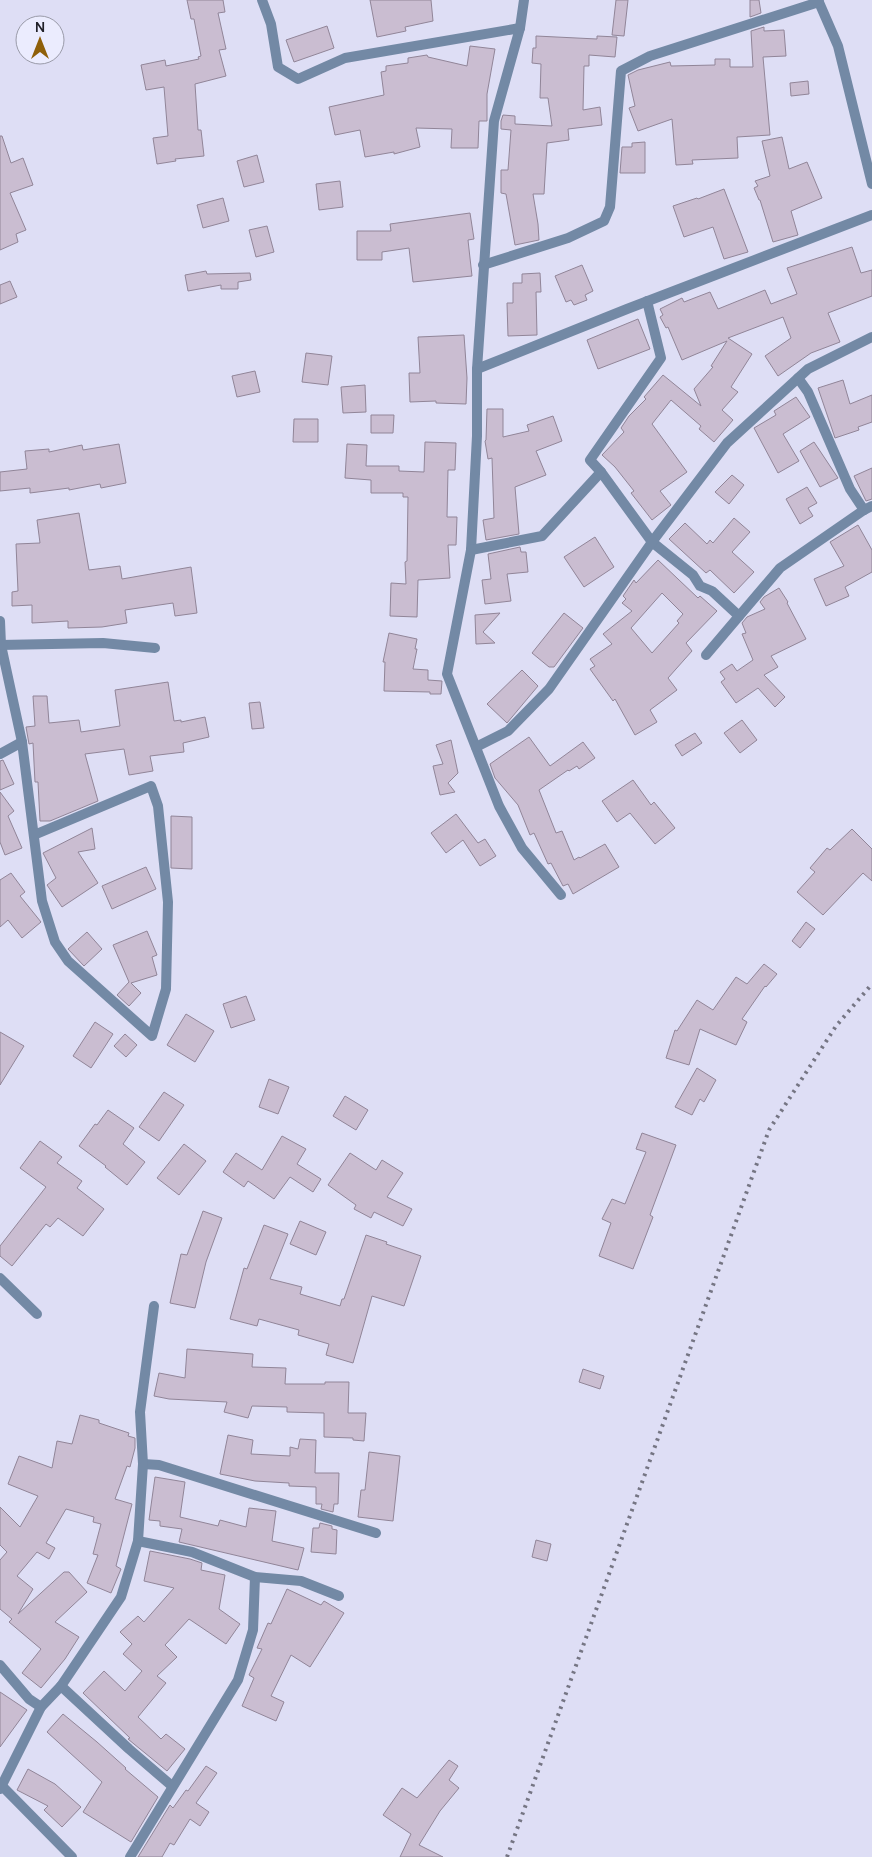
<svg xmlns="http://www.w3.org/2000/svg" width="872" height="1857" font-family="Manrope,sans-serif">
  <rect width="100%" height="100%" fill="#dedef5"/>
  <!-- building -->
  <g fill="#cabdd1" stroke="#918598" fill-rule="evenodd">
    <path d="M187 0H223L225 12 218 13 226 49 219 50 226 76 195 84 198 130H201L204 156 175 159 176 161 157 164 153 138 168 136 164 87 146 90 141 65 165 60 166 66 199 59 198 57 201 56 194 19H191Z"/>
    <path d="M370 0H431L433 21 405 27 406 31 377 37Z"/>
    <path d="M616 0H628L624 36 612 35Z"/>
    <path d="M750 0H759L761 13 750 17Z"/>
    <path d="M327 26 334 48 294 62 286 40Z"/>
    <path d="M764 27V31L784 30 786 56 763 57 770 135 737 137 738 158 692 160 693 164 676 165 672 119 638 131 629 108 635 106 628 75 638 70 670 62 671 66 715 65V59H730V67H753L751 31Z"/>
    <path d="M536 36 597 39V36L617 37 615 57 589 55V66H584L583 110 600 107 602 125 568 129 569 140 547 143 544 194H533L538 224 539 240 515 245 506 194 501 193V170H508L511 130 501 129V121L503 115 515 116V124L552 126 548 98H540L541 64 532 63 533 48H536Z"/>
    <path d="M470 46 495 49 487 94V121H479L478 148H451L452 129 416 128 420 147 394 154V152L365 157 360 130 335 135 329 107 384 95 381 72 386 71V66L408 63V58L427 55 428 57 467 66Z"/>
    <path d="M808 81 809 94 791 96 790 83Z"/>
    <path d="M0 136H2L11 163 23 158 33 185 10 193 26 230 16 234 18 242 0 250Z"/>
    <path d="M782 137 789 169 807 162 822 198 791 211 798 235 773 242 760 200H759L754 188 758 186 755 181 770 176 762 141Z"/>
    <path d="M645 142V173H620L622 147H632V143Z"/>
    <path d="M257 155 264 182 244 187 237 161Z"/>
    <path d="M340 181 343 207 319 210 316 184Z"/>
    <path d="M724 189 748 252 724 259 713 227 684 237 673 206 697 198 698 199Z"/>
    <path d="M223 198 229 221 203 228 197 205Z"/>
    <path d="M470 213 474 239 468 240 472 276 413 282 409 248 382 252V260H357V231H391L390 224Z"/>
    <path d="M267 226 274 252 256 257 249 230Z"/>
    <path d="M852 247 861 273 872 270V296L828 313 840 342 811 353 778 376 765 356 791 338 783 317 728 338 752 354 731 387 738 392 722 410 733 420 714 442 699 429 701 426 671 400 652 424 687 472 660 491 671 505 652 520 631 493 634 491 615 467 602 455 624 432 621 428 629 416 646 399 644 397 663 375 701 406 694 389 713 367 711 366 727 341 682 360 668 327 666 328 660 317 663 315 660 309 682 298 684 302 710 292 718 309 765 290 771 304 797 294 787 268Z"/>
    <path d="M582 265 593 291 585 295 587 300 574 305 571 300 566 302 555 276Z"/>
    <path d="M206 271 207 274 250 273 251 280 238 282V289H221V285L188 291 185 275Z"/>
    <path d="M540 273 541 292H536L537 335 508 336 507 303H513V283H522V274Z"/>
    <path d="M10 281 17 297 0 304V285Z"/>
    <path d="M638 319 650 349 598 369 587 340Z"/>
    <path d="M464 335 467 378 466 404 436 403V401L410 402 409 373H420L418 337Z"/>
    <path d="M306 353 332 356 328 385 302 382Z"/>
    <path d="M255 371 260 392 237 397 232 376Z"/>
    <path d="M843 380 850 404 872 395V422L858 427 859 430 835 438 818 388Z"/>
    <path d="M365 385 366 412 343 413 341 387Z"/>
    <path d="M796 397 810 417 783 434 799 461 778 473 754 428 776 415 774 411Z"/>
    <path d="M487 409H503V437L529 431 527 425 553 416 562 441 536 451 546 475 515 487 519 534 486 540 483 520 494 518 492 458 488 459 485 441 486 440Z"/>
    <path d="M371 415H394L393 433H371Z"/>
    <path d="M294 419H318V442H293Z"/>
    <path d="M425 442 456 443 455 470H448L447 517H457L456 545H448L450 578 418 580 417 617 390 616 391 583 406 584 405 562 407 561 408 497H403V493H371V480L345 478 347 444 367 445 366 466H399V471L424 472Z"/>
    <path d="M814 442 838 478 820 487 800 451Z"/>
    <path d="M119 444 126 483 101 488 100 484 69 490V488L30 493V488L0 491V472L27 469 25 451 49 449V452L82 445 83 450Z"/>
    <path d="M872 468V499L866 501 854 476Z"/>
    <path d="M732 475 744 485 729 504 715 492Z"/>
    <path d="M807 487 817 503 808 508 813 516 800 524 786 499Z"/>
    <path d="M79 513 89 570 120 566 122 579 191 567 197 613 175 616 173 603 125 610 127 623 102 627 68 628V621L32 623V605L12 606V592L18 591 16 544 40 543 37 520Z"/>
    <path d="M734 518 750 532 732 552 754 572 734 593 710 570 706 573 669 539 685 523 707 544 710 540 713 543Z"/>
    <path d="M858 525 872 550V572L845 587 849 596 826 606 814 579 844 566 830 542Z"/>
    <path d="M595 537 614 567 584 587 564 557Z"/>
    <path d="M520 547 521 552H526L528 572 507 574 511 601 485 604 482 580 491 579 488 554Z"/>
    <path d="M658 560 698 598 700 596 717 611 686 643 692 651 668 678 677 690 650 710 657 722 635 735 615 699 613 701 590 669 595 666 590 659 612 644 603 634 632 611 622 603 626 599 623 596 634 580 636 583ZM662 593 683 614 677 621 679 623 652 653 631 628Z"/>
    <path d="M779 588 788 602 787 603 806 639 771 656 778 667 764 675 785 697 775 707 758 688 736 703 721 682 725 679 720 672 732 664 737 671 753 660 742 634 746 633 742 623 747 617 765 609 760 602 764 597Z"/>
    <path d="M500 613 483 632 495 643 476 644 475 615Z"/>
    <path d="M564 613 583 628 554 667H549L532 653Z"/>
    <path d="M389 633 417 639 415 649H417L413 669 428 670V680L442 681 441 694H430V692L384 691 385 662H383Z"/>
    <path d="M522 670 538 686 507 723 487 704Z"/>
    <path d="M168 682 174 721 181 720V722L205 717 209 737 183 743 184 752 150 756 153 771 129 775 124 749 85 754 98 801 50 821H40L38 782H35L33 743 29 744 26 727 35 726 33 696H47L49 723 79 720 81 732 120 726 115 690Z"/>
    <path d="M260 702 264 728 252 729 249 703Z"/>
    <path d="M742 720 757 740 740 753 724 733Z"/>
    <path d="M695 733 702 743 682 756 675 745Z"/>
    <path d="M529 737 550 766 583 742 595 758 579 769 577 766 569 771 568 770 539 790 556 833 562 831 574 860 579 857 580 858 605 844 619 867 573 894 568 884 563 886 551 863 548 864 534 833 530 835 518 805 495 778 490 764Z"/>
    <path d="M451 740 458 773 448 783 455 792 440 795 433 766 443 764 436 745Z"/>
    <path d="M3 760 14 784 0 790V761Z"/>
    <path d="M633 780 651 805 654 802 675 828 655 844 630 813 617 822 602 801Z"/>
    <path d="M0 792 14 811 8 816 22 848 5 855 0 842Z"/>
    <path d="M456 814 478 843 485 839 496 856 480 866 463 840 446 853 431 833Z"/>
    <path d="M171 816 192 817V869L171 868Z"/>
    <path d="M92 828 95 849 78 852 98 883 62 907 47 885 56 878 43 853Z"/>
    <path d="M852 829 872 849V881L863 873 823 915 797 892 815 872 810 868 827 848 830 850Z"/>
    <path d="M146 867 156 889 112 909 102 886Z"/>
    <path d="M11 873 25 892 20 896 41 922 22 938 8 920 0 927V880Z"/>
    <path d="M806 922 815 929 800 948 792 941Z"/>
    <path d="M147 931 157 955 152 957 157 975 131 983 141 993 129 1006 117 995 129 982 113 945Z"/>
    <path d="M87 932 102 949 84 966 68 949Z"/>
    <path d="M764 964 777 974 766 987 765 986 742 1019 747 1022 736 1045 700 1029 689 1065 666 1058 675 1030 677 1031 697 1000 713 1010 736 977 747 984Z"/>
    <path d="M246 996 255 1020 231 1028 223 1004Z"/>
    <path d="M186 1014 214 1031 195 1062 167 1045Z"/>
    <path d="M95 1022 113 1034 91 1068 73 1056Z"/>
    <path d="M0 1032 24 1046 0 1085Z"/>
    <path d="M125 1034 137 1045 126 1057 114 1046Z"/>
    <path d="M697 1068 716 1080 704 1102 700 1099 692 1115 675 1107Z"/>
    <path d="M269 1079 289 1087 278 1114 259 1107Z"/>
    <path d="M164 1092 184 1105 159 1141 139 1127Z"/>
    <path d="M345 1096 368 1110 356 1130 333 1116Z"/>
    <path d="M108 1110 134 1128 123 1144 145 1162 127 1185 105 1167 106 1166 79 1146 95 1124 97 1125Z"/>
    <path d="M642 1133 676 1145 650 1215 653 1217 633 1269 599 1256 611 1223 602 1219 612 1199 625 1204 646 1152 636 1149Z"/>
    <path d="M282 1136 306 1149 297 1164 321 1179 313 1192 290 1177 274 1199 248 1181 244 1187 223 1172 236 1153 262 1170Z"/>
    <path d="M40 1141 62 1157 57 1163 82 1181 77 1188 104 1209 83 1236 58 1218 50 1227 46 1224 12 1266 0 1256V1246L46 1187 20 1168Z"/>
    <path d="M184 1144 206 1161 179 1195 157 1178Z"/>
    <path d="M350 1153 376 1170 382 1160 403 1173 387 1197 412 1209 403 1226 374 1212 371 1218 354 1209 356 1205 328 1185Z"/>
    <path d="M203 1211 222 1218 206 1262 195 1308 170 1303 181 1254 187 1255Z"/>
    <path d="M300 1221 326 1232 316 1255 290 1244Z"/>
    <path d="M264 1225 288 1234 270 1279 302 1287 300 1294 340 1306 342 1299H344L366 1235 387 1242 386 1244 421 1256 404 1306 372 1296 353 1363 326 1355 329 1344 298 1335 299 1330 259 1319 257 1326 230 1319 244 1268 247 1269Z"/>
    <path d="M187 1349 253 1354 252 1367 286 1368 285 1384H325V1382H349L348 1413H366L364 1441 353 1440V1438L324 1437V1413L287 1412V1407L252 1406 248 1418 224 1412 227 1402 169 1399 154 1396 159 1373 185 1378Z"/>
    <path d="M583 1369 604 1376 600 1389 579 1382Z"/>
    <path d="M80 1415 99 1420V1423L129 1433 128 1436 135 1438V1448L130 1467 127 1466 115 1499 132 1504 116 1566 121 1569 111 1593 87 1583 98 1555 93 1554 101 1524 93 1522 94 1517 66 1509 46 1543 55 1548 49 1559 37 1552 17 1576 33 1589 18 1614 64 1572H69L87 1592 55 1622 79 1637 65 1659 41 1688 22 1673 41 1649 9 1622 12 1619 0 1609V1560L7 1552 0 1545V1507L20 1527 38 1496 8 1484 19 1456 52 1468 57 1441 72 1444Z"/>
    <path d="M228 1435 253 1440 251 1454 290 1456V1447L298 1449 300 1439 316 1440 315 1473H339L338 1504H334L333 1512 321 1509 322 1504H316V1487L289 1486V1483L255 1481 220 1474Z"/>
    <path d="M369 1452 400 1456 393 1521 358 1517 361 1490H365Z"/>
    <path d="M155 1477 185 1482 180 1517 218 1526 220 1520 246 1527 249 1508 276 1511 272 1541 304 1548 298 1570 179 1542 182 1529 160 1526V1521L149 1520Z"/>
    <path d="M320 1523 332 1526V1529L337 1530 336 1554 311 1552 313 1528H319Z"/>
    <path d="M536 1540 551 1544 547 1561 532 1557Z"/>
    <path d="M150 1551 190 1559 202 1563 201 1570 225 1575 219 1609 240 1624 226 1644 189 1619 165 1645 177 1657 157 1676 166 1683 138 1717 161 1739 166 1734 185 1749 167 1771 134 1744 128 1739 130 1738 83 1693 104 1671 125 1691 142 1671 123 1654 132 1644 120 1632 138 1616 144 1622 174 1588 144 1581Z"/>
    <path d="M287 1589 321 1605 324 1601 344 1613 310 1667 291 1655 271 1696 284 1702 276 1721 242 1706 254 1678 249 1675 262 1649 257 1648 268 1623 271 1624Z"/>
    <path d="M0 1692 27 1710 0 1747Z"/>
    <path d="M63 1714 97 1742 126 1768 125 1769 158 1797 131 1842 83 1812 102 1782 47 1732Z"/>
    <path d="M449 1760 458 1766 449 1780 459 1788 440 1811 419 1845 443 1857H400L411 1834 383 1815 402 1788 417 1798Z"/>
    <path d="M206 1766 217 1773 196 1803 209 1812 200 1826 190 1819 174 1845 170 1843 162 1857H138L170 1805 173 1808 186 1790 188 1791Z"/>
    <path d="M28 1769 55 1784 81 1807 62 1827 44 1810 48 1806 17 1790Z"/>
  </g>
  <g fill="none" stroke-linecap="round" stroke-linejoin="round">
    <!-- street -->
    <g stroke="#7389a5" stroke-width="10">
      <path d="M262 0 271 24 278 67 298 79 345 58 520 28"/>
      <path d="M524 0 520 28 494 121 477 369V436L471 550 447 674 499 806 522 848 561 895"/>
      <path d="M818 0 838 46 872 184"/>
      <path d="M483 265 568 238 604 221 610 207 621 71 650 56 819 2"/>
      <path d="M647 301 661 358 590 460 601 472 652 542 693 575 700 586 712 591 739 616"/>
      <path d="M477 369 627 309 872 215"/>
      <path d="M798 378 808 392 850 489 864 510"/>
      <path d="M471 550 542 536 601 472"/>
      <path d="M0 621 1 645 22 742 42 901 55 942 68 961 152 1036 166 989 168 902 158 806 151 786 34 835"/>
      <path d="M0 645 103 643 155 648"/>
      <path d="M706 655 780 568 864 510 872 506"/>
      <path d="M476 747 508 731 549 689 652 542 727 443 808 369 872 337"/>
      <path d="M0 754 22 742"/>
      <path d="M0 1278 37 1314"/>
      <path d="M143 1464 159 1465 376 1533"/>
      <path d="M138 1541 192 1552 255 1577 301 1581 339 1596"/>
      <path d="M0 1665 29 1699 41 1707"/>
      <path d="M61 1686 129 1749 172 1786"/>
      <path d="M2 1786 72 1857"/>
      <path d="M0 1789 41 1707 61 1686 121 1597 138 1541 143 1464 140 1412 154 1306"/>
      <path d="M130 1857 238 1680 253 1630 255 1577"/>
    </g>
    <!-- rail -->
    <path stroke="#757583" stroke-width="4" stroke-dasharray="2.5 5" stroke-linecap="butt" d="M507 1857 769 1130 836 1026 872 984"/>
  </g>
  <!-- north arrow -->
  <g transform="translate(40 40)"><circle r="24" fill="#ebecfe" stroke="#9a9ba9"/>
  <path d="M0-4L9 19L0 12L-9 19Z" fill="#8f600a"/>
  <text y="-8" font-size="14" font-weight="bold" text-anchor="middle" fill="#212129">N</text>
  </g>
</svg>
